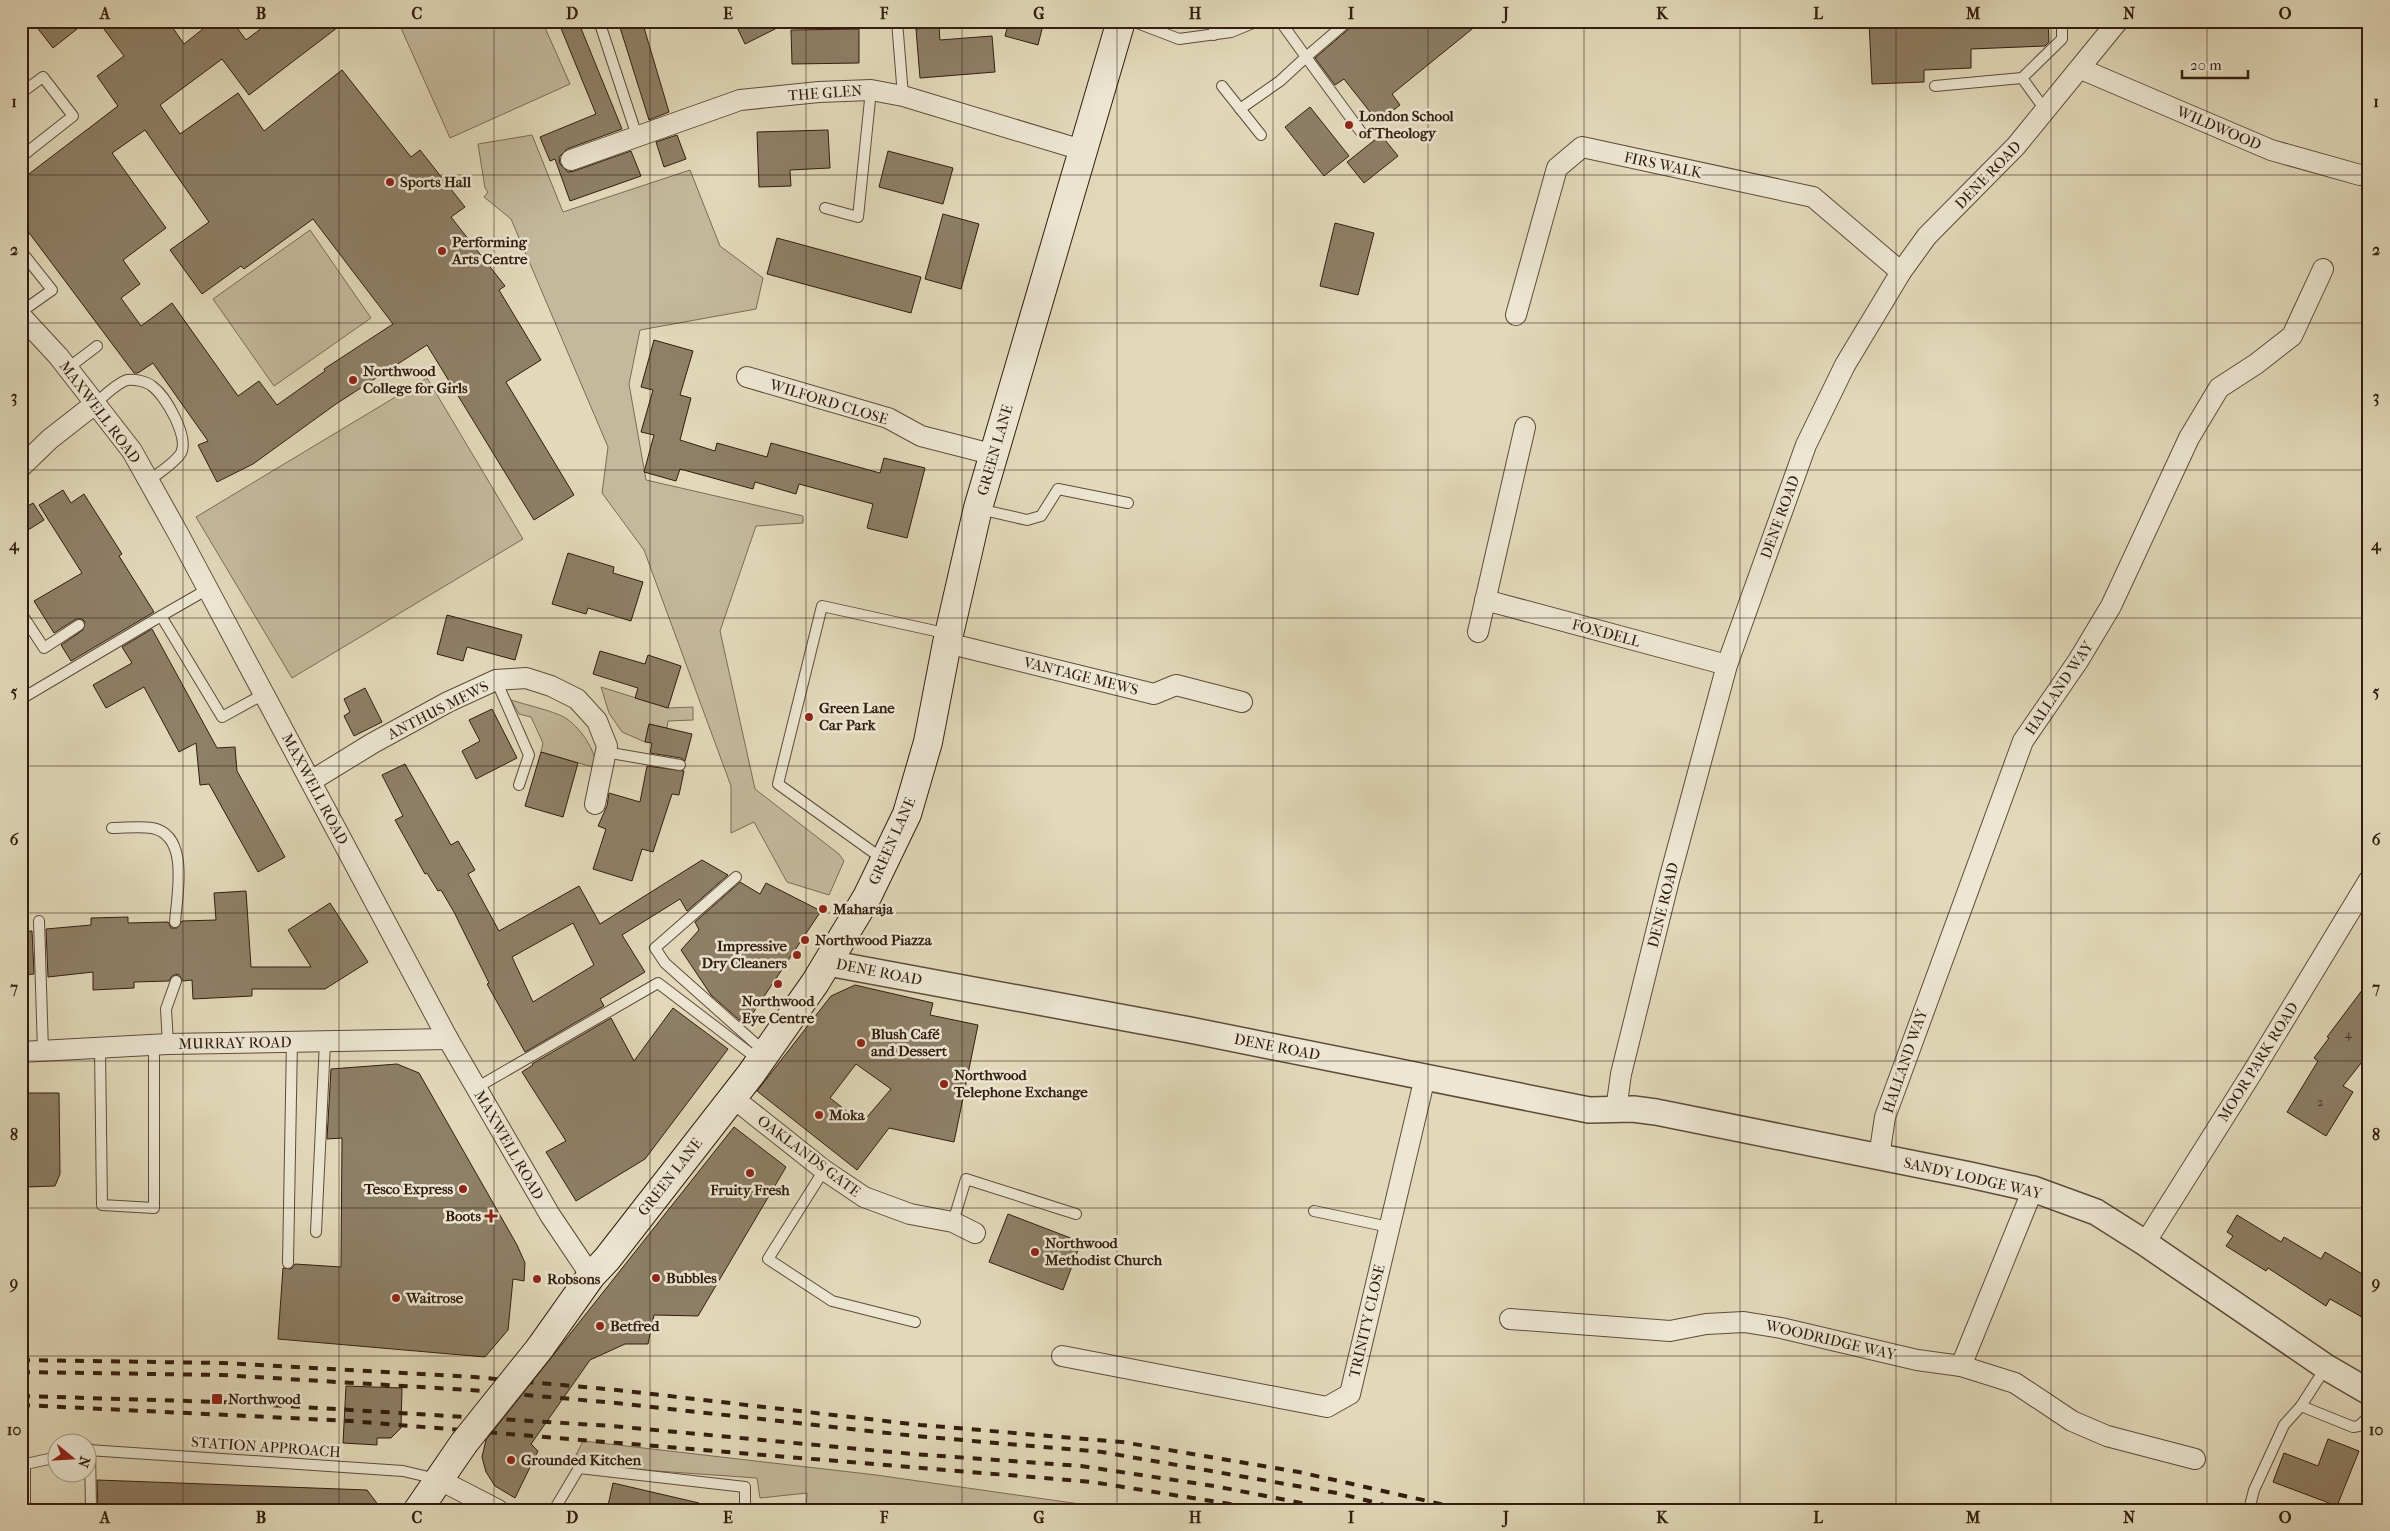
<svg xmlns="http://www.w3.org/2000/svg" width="2390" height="1531" font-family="'IM FELL French Canon',serif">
  <rect width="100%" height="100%" fill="#e2d9ba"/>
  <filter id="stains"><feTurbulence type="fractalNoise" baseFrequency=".004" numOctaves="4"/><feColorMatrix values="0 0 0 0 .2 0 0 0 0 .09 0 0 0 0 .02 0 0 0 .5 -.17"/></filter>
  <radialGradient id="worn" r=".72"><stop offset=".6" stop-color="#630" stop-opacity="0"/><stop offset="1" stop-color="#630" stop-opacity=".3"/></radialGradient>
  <!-- green -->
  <g fill="#c4b99d" stroke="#7b6b56">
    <path d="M417 21H542L570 84 450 138 401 28Z"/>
    <path d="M532 135 563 212 690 170 720 246 763 278 756 309 640 330 629 384 646 480 803 516V523L756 526 720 631 755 789 839 854 844 861 829 895 787 882 754 822 731 833V786L644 550 602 493 608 447 511 219 484 197 488 192 485 188 478 144Z"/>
    <path d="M310 230 371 318 274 386 213 299Z"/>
    <path d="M427 378 523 539 292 678 196 517Z"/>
    <path d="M601 687 668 708 693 707V720L668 721 667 728 649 724 645 742 622 732 609 713Z"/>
    <path d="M511 700C523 704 558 712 567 719 581 729 596 750 596 768L541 752 543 743 531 717 519 714Z"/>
    <path d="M583 1441 876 1475 1122 1510H806L807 1493 760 1498 757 1478 571 1465Z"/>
  </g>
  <!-- building -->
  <g fill="#8e7f67" stroke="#321d0e" fill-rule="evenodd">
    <path d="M32 21H87L53 48Z"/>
    <path d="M98 21H168L184 44 213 21H232L246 40 271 21H346L249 95 222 59 160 105 180 134 238 93 264 131 342 70 411 157 420 150 465 207 451 217 505 286 499 290 541 360 506 382 574 495 534 520 427 345 336 404 253 464 217 482 198 445 208 441 153 363 138 373H134L21 222V180L118 106 97 76 124 56ZM145 130 209 222 170 250 202 294 241 266 244 269 313 219 393 324 324 369 325 371 277 405 259 381 238 396 172 303 141 326 121 298 140 284 123 260 166 228 112 153Z"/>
    <path d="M558 21H578L622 129 567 149 559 157 560 164 568 172 574 171 631 151 641 176 570 201 555 159 550 161 540 137 596 114Z"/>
    <path d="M618 21H642L669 112 649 120Z"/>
    <path d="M734 21H791L745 44Z"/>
    <path d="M1009 21H1044L1038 45 1005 36Z"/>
    <path d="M1358 21H1482L1392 94 1400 105 1378 122 1344 79 1335 85 1315 58Z"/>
    <path d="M1869 21H2048L2049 42 2045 46 1971 49V68L1924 70V82L1872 84Z"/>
    <path d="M939 27 940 40 992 36 995 72 920 78 916 29Z"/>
    <path d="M859 29V63L792 64 791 30Z"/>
    <path d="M1310 107 1349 156 1324 176 1285 127Z"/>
    <path d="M828 130 830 168 790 170 791 186 759 187 757 132Z"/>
    <path d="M677 135 686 159 664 167 656 142Z"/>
    <path d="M1381 135 1398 156 1364 183 1347 162Z"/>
    <path d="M888 151 953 168 943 204 879 187Z"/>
    <path d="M943 214 979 224 961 289 925 279Z"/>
    <path d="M1335 223 1374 233 1358 295 1320 286Z"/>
    <path d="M777 238 921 277 911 313 767 274Z"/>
    <path d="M654 340 693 351 680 395 691 398 680 440 715 451 717 443 767 457 771 443 880 473 884 458 925 468 907 538 867 528 873 504 799 484 796 494 755 482 753 489 680 469 676 481 644 472 654 435 641 432 653 390 641 387Z"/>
    <path d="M63 490 71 503 84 494 122 554 119 556 154 612 71 661 61 645 83 630 85 622 82 619H76L54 633 34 601 82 573 39 505Z"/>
    <path d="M33 503 44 520 28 530 21 520V510Z"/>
    <path d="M568 553 614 567 613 573 643 582 631 621 588 608 586 614 552 604Z"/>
    <path d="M447 615 522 635 515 660 467 647 463 661 437 654Z"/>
    <path d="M152 629 217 748 235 747 237 771 285 857 258 872 209 784 200 785 196 743 179 752 144 687 106 708 93 685 132 663 122 647Z"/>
    <path d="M600 651 645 664 648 655 681 666 668 708 635 698 638 688 593 674Z"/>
    <path d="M365 688 382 722 354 736 344 716 350 712 344 699Z"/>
    <path d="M492 709 517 758 476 779 462 751 480 741 469 720Z"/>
    <path d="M649 724 692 734 685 761 681 758 650 753 652 743 645 742Z"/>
    <path d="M541 752 578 763 563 817 525 806Z"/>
    <path d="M405 764 451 845 458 841 475 870 468 874 499 931 579 886 600 924 702 860 728 875 687 911 680 899 622 935 645 972 600 999 604 1006 525 1052 487 984 489 983 454 912 441 890 438 891 427 873 425 874 395 820 403 816 382 775ZM573 923 594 965 533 1002 512 957Z"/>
    <path d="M647 766 684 771 679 795 672 794 653 852 642 849 632 881 593 869 606 829 598 826 607 806 609 793 640 802Z"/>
    <path d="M740 882 760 894 766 883 821 911 745 1025 711 995 681 950 699 930 695 922Z"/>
    <path d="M246 891 251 967H311L288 930 330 903 368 962 325 989H252V996L193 999 192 980 183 981 178 974 172 976 169 981 134 982V988L93 990V972L48 977 46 929 91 925V918L128 917V923L168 922 171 928H177L182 921 216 920 214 893Z"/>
    <path d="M32 931 34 974 21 975V932Z"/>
    <path d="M2369 981V1053L2343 1086 2353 1092 2326 1136 2287 1112 2318 1061 2314 1058 2329 1038 2327 1037Z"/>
    <path d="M855 985 933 1003 930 1015 978 1025 954 1142 889 1128 857 1170 757 1091 831 996ZM856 1064 891 1089 862 1123 830 1098Z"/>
    <path d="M673 1008 728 1049 645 1159 576 1201 546 1152 566 1141 522 1072 533 1065 532 1064 611 1018 634 1061Z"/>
    <path d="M397 1064 419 1073 517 1245 525 1263 524 1281 513 1279 508 1330 485 1357 278 1339 283 1268 291 1269 295 1264 341 1267 342 1138 327 1139 331 1069Z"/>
    <path d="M21 1093H59L60 1174 55 1186 26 1187 25 1164H21Z"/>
    <path d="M734 1127 786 1167 698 1316 654 1315 648 1344H625L590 1360 531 1444 538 1451 515 1498 495 1486 486 1472 482 1457 486 1440Z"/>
    <path d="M1008 1214 1081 1242 1063 1290 989 1262Z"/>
    <path d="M2237 1215 2281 1242 2284 1237 2321 1259 2325 1252 2369 1278V1321L2330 1299 2326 1306 2268 1268 2266 1271 2226 1246 2233 1236 2227 1232Z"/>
    <path d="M346 1386 402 1388 401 1428 391 1438H377V1445L343 1443Z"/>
    <path d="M2328 1439 2359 1451 2337 1506 2273 1482 2284 1453 2318 1466Z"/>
    <path d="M97 1480 367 1490 382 1510H98Z"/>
    <path d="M613 1483 699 1503 698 1510H607Z"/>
  </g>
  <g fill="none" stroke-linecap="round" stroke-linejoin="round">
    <defs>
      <g id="service">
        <path d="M599 21 637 136"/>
        <path d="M897 21 903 96"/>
        <path d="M1132 21 1179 39 1231 32 1258 21"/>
        <path d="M1348 21 1306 57 1361 132"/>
        <path d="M1214 35V21"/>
        <path d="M2022 78 2046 111"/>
        <path d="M1222 86 1261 135"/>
        <path d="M1935 86 2022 78 2062 39V21"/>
        <path d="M21 93 43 77 73 116 21 157"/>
        <path d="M1240 109 1280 81 1306 57 1280 21"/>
        <path d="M825 208 858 217 871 90"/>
        <path d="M21 251 52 290 21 312"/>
        <path d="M68 368 97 346"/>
        <path d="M96 403C104 396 117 383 127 380 134 379 146 381 152 386 166 396 189 437 181 453 175 463 158 473 149 481"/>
        <path d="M979 509 1027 520 1041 516 1058 489 1128 503"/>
        <path d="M21 613 44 648 79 625"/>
        <path d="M161 616 208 589"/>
        <path d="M496 680 529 755 519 785"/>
        <path d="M21 699 161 616 222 717 264 694"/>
        <path d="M605 752 680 765"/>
        <path d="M112 828C125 828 139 826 152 828 190 835 177 895 175 922"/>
        <path d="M884 860 778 784 822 606 949 634"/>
        <path d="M736 877 655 948 665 963 765 1052"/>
        <path d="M39 921 43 1051"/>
        <path d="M168 1044 166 1009 176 981"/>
        <path d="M100 1048 102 1205 154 1208V1045"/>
        <path d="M476 1088 658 983 759 1060"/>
        <path d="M824 1170 768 1259 832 1301 915 1322"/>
        <path d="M1314 1211 1389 1227"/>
        <path d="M953 1222 966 1179 1076 1214"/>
        <path d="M316 1232 325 1042"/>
        <path d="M288 1263 292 1041"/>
        <path d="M2301 1406 2353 1427 2359 1426 2369 1416"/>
        <path d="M90 1449 91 1510"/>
        <path d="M88 1450 403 1471 437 1479"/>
        <path d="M21 1465 58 1457"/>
        <path d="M25 1510V1465"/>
        <path d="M554 1510 579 1468 745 1487V1510"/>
        <path d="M2249 1510 2254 1490 2284 1425 2301 1406 2326 1367"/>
      </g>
      <g id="minor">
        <path d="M2081 69 2271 150 2360 175"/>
        <path d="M571 160 740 100 819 92 871 90 903 96 1082 150"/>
        <path d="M1516 315 1557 168 1582 147 1813 197 1901 272"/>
        <path d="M21 316 59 357 132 451 179 535 448 1039 550 1215 591 1276"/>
        <path d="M747 377 888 418 921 436 995 455"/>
        <path d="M21 467 50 439 96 403"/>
        <path d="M1485 600 1727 665"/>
        <path d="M1478 632 1525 427"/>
        <path d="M947 643 1154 694 1176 685 1242 702"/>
        <path d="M311 781 373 743 448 702 496 680 526 678 551 686 577 699 597 721 607 746 595 804"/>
        <path d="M21 1052 168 1044 448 1039"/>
        <path d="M732 1097 824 1170 864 1197 910 1214 953 1222 975 1233"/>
        <path d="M1616 1110 1621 1074 1669 880 1727 665 1806 445 1845 365 1901 272 1927 236 2016 146 2118 21"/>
        <path d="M1879 1157 1885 1117 2023 741 2078 661 2111 606 2189 438 2219 388 2256 364 2292 336 2323 269"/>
        <path d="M2145 1243 2252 1073 2369 880"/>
        <path d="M1510 1319 1670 1331 1706 1324 1744 1322 1781 1328 1917 1360 1961 1366 2015 1383 2072 1421 2107 1436 2195 1459"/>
        <path d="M1062 1356 1327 1407 1350 1394 1425 1077"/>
        <path d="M1961 1366 2033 1189"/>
        <path d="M438 1479 498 1510"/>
      </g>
      <path id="tertiary" d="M828 963 1190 1030 1589 1110 1633 1109 1656 1112 1970 1175 2033 1189 2096 1212 2145 1243 2326 1367 2369 1392"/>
      <g id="secondary">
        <path d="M540 1348 591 1276 607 1259 751 1074 815 983 867 897 907 814 928 742 947 643 978 508 1121 21"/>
        <path d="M418 1510 464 1443"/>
      </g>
    </defs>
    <!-- service casing -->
    <use href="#service" stroke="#5e4c39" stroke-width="12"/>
    <!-- minor casing -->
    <use href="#minor" stroke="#5e4c39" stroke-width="22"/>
    <!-- tertiary casing -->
    <use href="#tertiary" stroke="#5e4c39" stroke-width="28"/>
    <!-- secondary casing -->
    <use href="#secondary" stroke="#321d0e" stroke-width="30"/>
    <!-- service -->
    <use href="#service" stroke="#ece6d2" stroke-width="10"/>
    <!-- minor -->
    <use href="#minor" stroke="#ece6d2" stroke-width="20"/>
    <!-- tertiary -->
    <use href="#tertiary" stroke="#ece6d2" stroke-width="25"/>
    <!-- secondary -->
    <use href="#secondary" stroke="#ece6d2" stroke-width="28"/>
    <!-- rail -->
    <g stroke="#321d0e" stroke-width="4" stroke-dasharray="9 9" stroke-linecap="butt">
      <path d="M21 1360 223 1363 474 1377 617 1390 920 1425 1122 1442 1299 1472 1467 1510"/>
      <path d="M21 1372 222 1375 470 1390 616 1403 915 1436 1102 1452 1337 1493 1405 1510"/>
      <path d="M21 1396 221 1402 612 1426 913 1454 1081 1466 1214 1486 1338 1510"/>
      <path d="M21 1405 351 1421 1092 1482 1268 1510"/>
    </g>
    <defs>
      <path id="secondary-bridge" d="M464 1443 540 1348"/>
    </defs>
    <!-- secondary-bridge casing -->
    <use href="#secondary-bridge" stroke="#321d0e" stroke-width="30" stroke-linecap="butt"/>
    <!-- secondary-bridge -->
    <use href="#secondary-bridge" stroke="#ece6d2" stroke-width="28"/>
  </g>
  <!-- grid -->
  <path fill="none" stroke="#321d0e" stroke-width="1" stroke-opacity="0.55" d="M183 21V1510M339 21V1510M494 21V1510M650 21V1510M806 21V1510M962 21V1510M1117 21V1510M1273 21V1510M1428 21V1510M1584 21V1510M1740 21V1510M1896 21V1510M2051 21V1510M2207 21V1510M21 175H2369M21 323H2369M21 470H2369M21 618H2369M21 766H2369M21 913H2369M21 1061H2369M21 1208H2369M21 1356H2369"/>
  <!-- markers -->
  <g fill="#8f2418" stroke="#ece6d2" stroke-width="2">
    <circle cx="1349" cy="125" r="5"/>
    <circle cx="390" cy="182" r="5"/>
    <circle cx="442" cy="251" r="5"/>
    <circle cx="353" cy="380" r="5"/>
    <circle cx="809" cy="717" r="5"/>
    <circle cx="823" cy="909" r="5"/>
    <circle cx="805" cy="940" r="5"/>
    <circle cx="797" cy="955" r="5"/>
    <circle cx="778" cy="984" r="5"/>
    <circle cx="861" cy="1043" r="5"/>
    <circle cx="944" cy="1084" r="5"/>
    <circle cx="819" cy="1115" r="5"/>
    <circle cx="750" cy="1173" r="5"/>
    <circle cx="463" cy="1189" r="5"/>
    <path d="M488.5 1208.5h5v5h5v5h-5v5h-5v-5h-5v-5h5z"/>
    <circle cx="1035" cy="1252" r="5"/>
    <circle cx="656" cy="1278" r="5"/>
    <circle cx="537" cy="1279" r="5"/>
    <circle cx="396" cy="1298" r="5"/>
    <circle cx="600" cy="1326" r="5"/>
    <rect x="211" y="1393" width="12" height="12" rx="2.5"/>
    <circle cx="511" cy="1460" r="5"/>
  </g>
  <g text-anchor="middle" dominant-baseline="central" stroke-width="5" stroke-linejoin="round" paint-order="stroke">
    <!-- number labels -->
    <g font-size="12" fill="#493624">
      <text x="2348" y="1034">4</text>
      <text x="2320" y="1102">2</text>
    </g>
    <!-- street labels -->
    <g font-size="15" fill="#321d0e" stroke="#ece6d2">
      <text transform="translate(825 93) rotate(-4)">THE GLEN</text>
      <text transform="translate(2219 128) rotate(23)">WILDWOOD</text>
      <text transform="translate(1663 165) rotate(12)">FIRS WALK</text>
      <text transform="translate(1988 175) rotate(-46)">DENE ROAD</text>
      <text transform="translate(829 402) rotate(17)">WILFORD CLOSE</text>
      <text transform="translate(100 412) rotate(53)">MAXWELL ROAD</text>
      <text transform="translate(995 450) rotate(-74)">GREEN LANE</text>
      <text transform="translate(1780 517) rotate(-70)">DENE ROAD</text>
      <text transform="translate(1606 633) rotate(15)">FOXDELL</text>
      <text transform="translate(1081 676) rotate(14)">VANTAGE MEWS</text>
      <text transform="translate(2059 688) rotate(-56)">HALLAND WAY</text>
      <text transform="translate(438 710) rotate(-27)">ANTHUS MEWS</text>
      <text transform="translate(315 789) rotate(62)">MAXWELL ROAD</text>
      <text transform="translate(892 841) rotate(-66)">GREEN LANE</text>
      <text transform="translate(1663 905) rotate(-76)">DENE ROAD</text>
      <text transform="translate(879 972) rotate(11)">DENE ROAD</text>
      <text transform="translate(235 1043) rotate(-1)">MURRAY ROAD</text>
      <text transform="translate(1277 1047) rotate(11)">DENE ROAD</text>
      <text transform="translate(1905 1061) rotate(-71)">HALLAND WAY</text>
      <text transform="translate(2258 1062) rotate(-58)">MOOR PARK ROAD</text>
      <text transform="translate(509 1145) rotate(60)">MAXWELL ROAD</text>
      <text transform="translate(809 1156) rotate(37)">OAKLANDS GATE</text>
      <text transform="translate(670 1177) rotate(-52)">GREEN LANE</text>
      <text transform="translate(1973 1178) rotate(13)">SANDY LODGE WAY</text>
      <text transform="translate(1367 1321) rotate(-77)">TRINITY CLOSE</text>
      <text transform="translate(1831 1340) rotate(13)">WOODRIDGE WAY</text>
      <text transform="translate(266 1447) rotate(4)">STATION APPROACH</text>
    </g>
    <!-- poi labels -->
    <g font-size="15" font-weight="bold" fill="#321d0e" stroke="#ece6d2" text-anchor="start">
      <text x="1359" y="116">London School<tspan x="1359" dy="17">of Theology</tspan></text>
      <text x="400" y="182">Sports Hall</text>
      <text x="452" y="242">Performing<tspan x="452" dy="17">Arts Centre</tspan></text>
      <text x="363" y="371">Northwood<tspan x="363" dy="17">College for Girls</tspan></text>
      <text x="819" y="708">Green Lane<tspan x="819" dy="17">Car Park</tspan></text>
      <text x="833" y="909">Maharaja</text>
      <text x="815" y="940">Northwood Piazza</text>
      <text x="787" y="946" text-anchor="end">Impressive<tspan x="787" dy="17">Dry Cleaners</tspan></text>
      <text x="778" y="1001" text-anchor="middle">Northwood<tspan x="778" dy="17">Eye Centre</tspan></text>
      <text x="871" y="1034">Blush Café<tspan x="871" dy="17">and Dessert</tspan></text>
      <text x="954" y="1075">Northwood<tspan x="954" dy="17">Telephone Exchange</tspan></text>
      <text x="829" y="1115">Moka</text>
      <text x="453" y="1189" text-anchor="end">Tesco Express</text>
      <text x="750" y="1190" text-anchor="middle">Fruity Fresh</text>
      <text x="481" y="1216" text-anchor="end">Boots</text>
      <text x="1045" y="1243">Northwood<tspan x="1045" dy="17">Methodist Church</tspan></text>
      <text x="666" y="1278">Bubbles</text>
      <text x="547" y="1279">Robsons</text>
      <text x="406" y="1298">Waitrose</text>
      <text x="610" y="1326">Betfred</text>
      <text x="228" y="1399">Northwood</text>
      <text x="521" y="1460">Grounded Kitchen</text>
    </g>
  </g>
  <!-- margin -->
  <rect width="2390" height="1531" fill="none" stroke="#e2d9ba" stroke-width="55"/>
  <!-- north arrow -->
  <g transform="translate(72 1458) rotate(108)"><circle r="24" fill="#ece6d2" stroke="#a29684"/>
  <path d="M0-4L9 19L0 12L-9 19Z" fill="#8f2418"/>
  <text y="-8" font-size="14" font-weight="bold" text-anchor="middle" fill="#321d0e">N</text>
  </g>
  <!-- scale -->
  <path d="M2182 70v8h66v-8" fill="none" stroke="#321d0e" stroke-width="2.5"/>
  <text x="2190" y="70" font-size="15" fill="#321d0e" stroke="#ece6d2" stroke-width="4" paint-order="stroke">20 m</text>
  <rect x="28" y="28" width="2334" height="1476" fill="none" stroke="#321d0e" stroke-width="2"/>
  <g font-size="16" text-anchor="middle" font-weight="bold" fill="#321d0e">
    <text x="105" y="19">A</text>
    <text x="261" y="19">B</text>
    <text x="417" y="19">C</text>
    <text x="572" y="19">D</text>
    <text x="728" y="19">E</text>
    <text x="884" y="19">F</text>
    <text x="1039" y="19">G</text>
    <text x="1195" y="19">H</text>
    <text x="1351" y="19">I</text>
    <text x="1506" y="19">J</text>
    <text x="1662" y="19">K</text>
    <text x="1818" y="19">L</text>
    <text x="1973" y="19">M</text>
    <text x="2129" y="19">N</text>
    <text x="2285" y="19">O</text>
    <text x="14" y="107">1</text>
    <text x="2376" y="107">1</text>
    <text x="14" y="255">2</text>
    <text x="2376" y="255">2</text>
    <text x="14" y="402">3</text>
    <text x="2376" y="402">3</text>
    <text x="14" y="550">4</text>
    <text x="2376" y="550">4</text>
    <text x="14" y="697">5</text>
    <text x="2376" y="697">5</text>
    <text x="14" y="845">6</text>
    <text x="2376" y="845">6</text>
    <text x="14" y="993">7</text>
    <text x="2376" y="993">7</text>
    <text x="14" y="1140">8</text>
    <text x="2376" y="1140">8</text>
    <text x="14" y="1288">9</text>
    <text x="2376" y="1288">9</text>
    <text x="14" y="1435">10</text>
    <text x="2376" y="1435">10</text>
    <text x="105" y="1523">A</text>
    <text x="261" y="1523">B</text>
    <text x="417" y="1523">C</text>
    <text x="572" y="1523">D</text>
    <text x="728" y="1523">E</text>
    <text x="884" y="1523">F</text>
    <text x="1039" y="1523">G</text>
    <text x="1195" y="1523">H</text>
    <text x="1351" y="1523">I</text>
    <text x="1506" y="1523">J</text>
    <text x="1662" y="1523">K</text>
    <text x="1818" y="1523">L</text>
    <text x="1973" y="1523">M</text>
    <text x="2129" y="1523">N</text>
    <text x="2285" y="1523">O</text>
  </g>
  <rect width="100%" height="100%" filter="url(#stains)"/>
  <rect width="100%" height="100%" fill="url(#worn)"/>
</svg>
